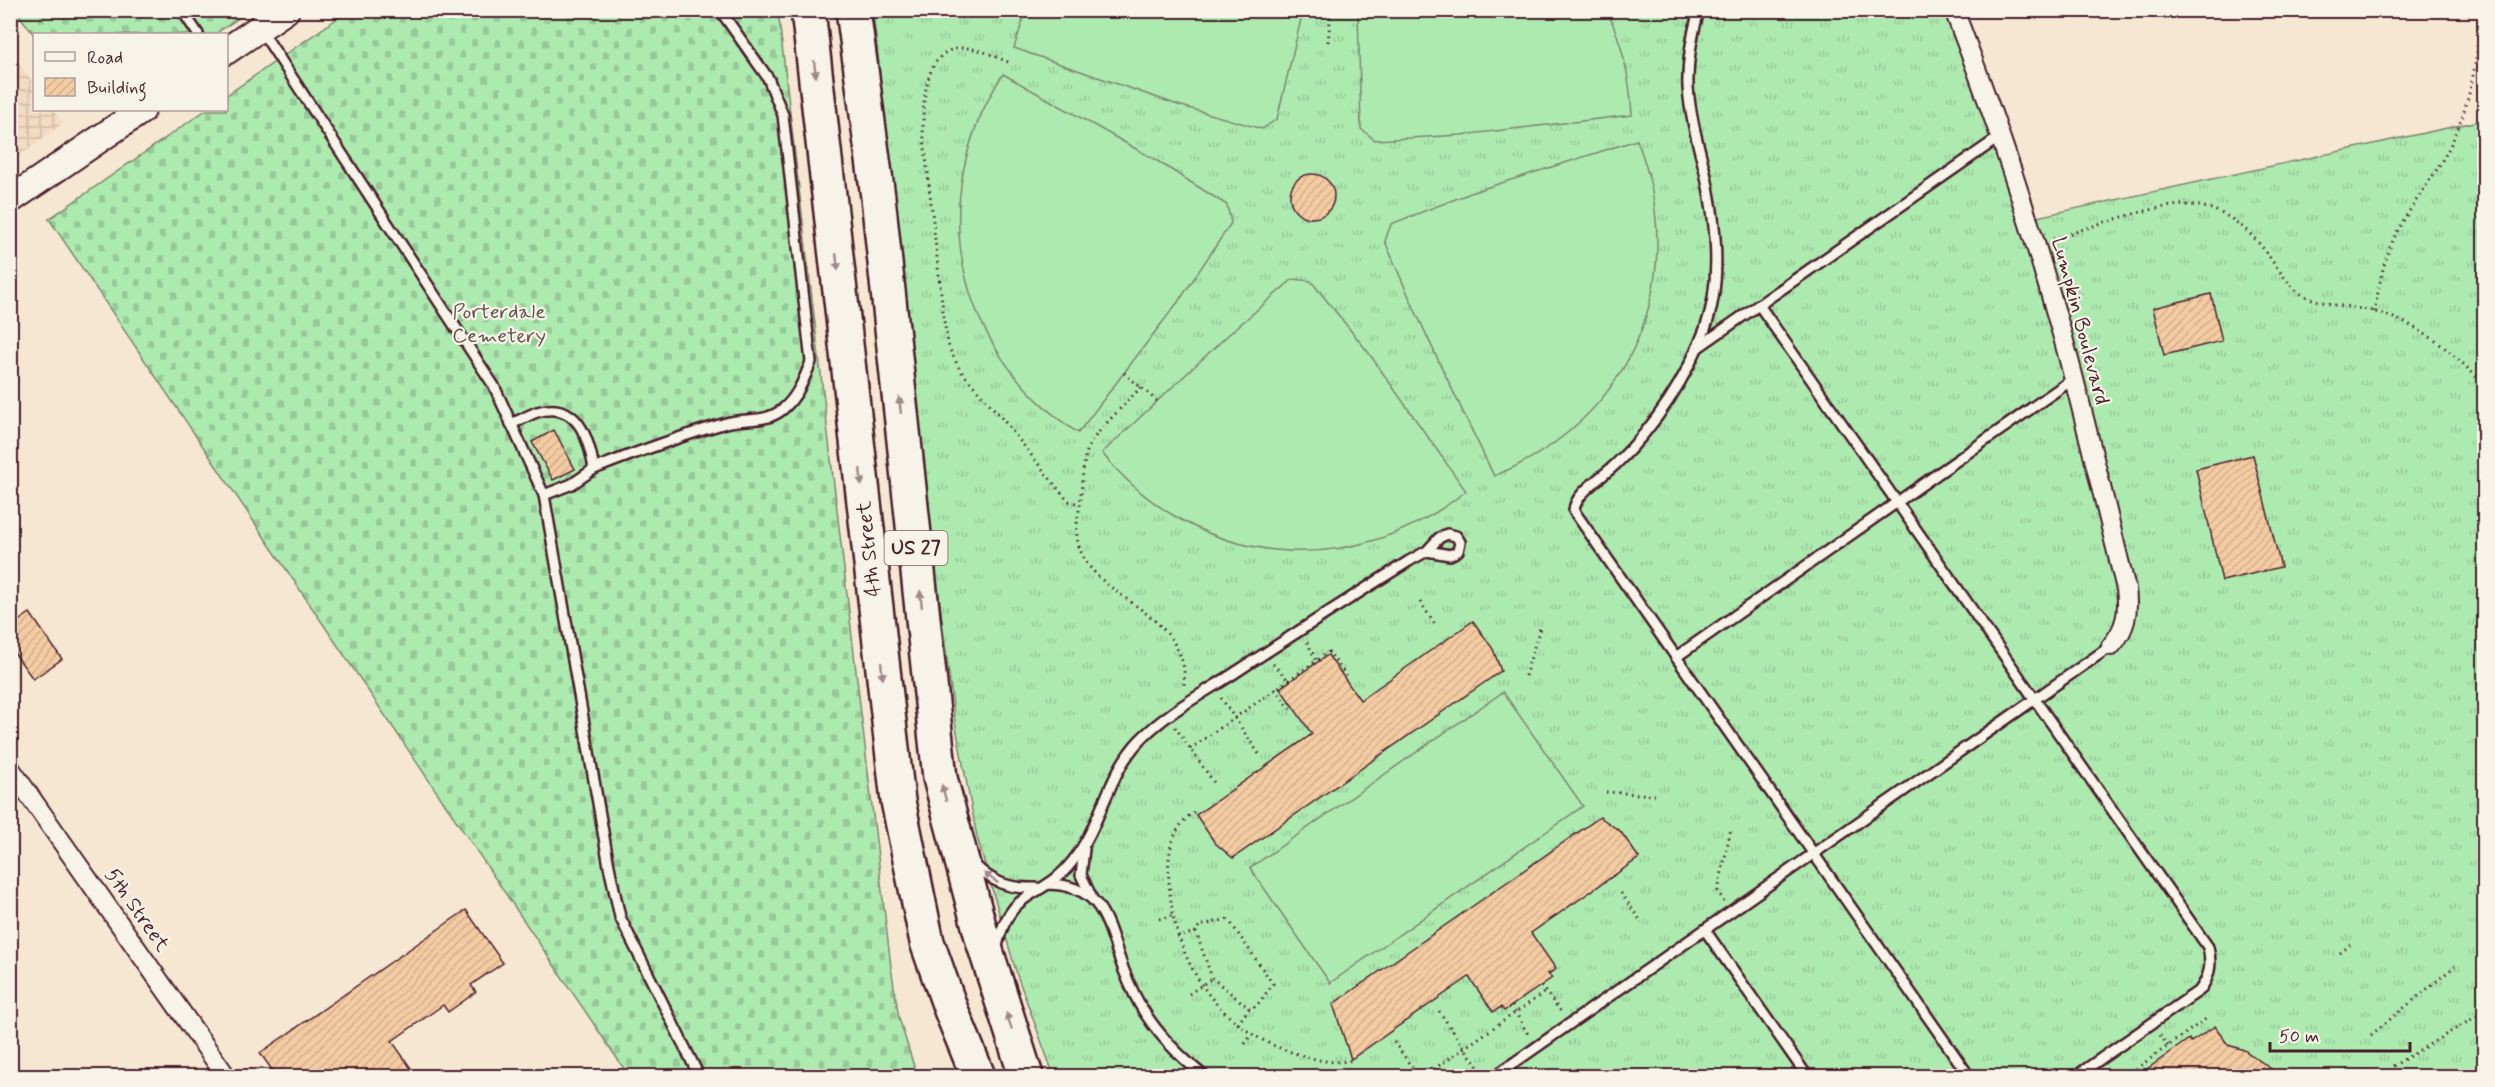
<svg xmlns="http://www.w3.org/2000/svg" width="2495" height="1087" font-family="Mynerve,sans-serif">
  <defs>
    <pattern id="industrial-grid" width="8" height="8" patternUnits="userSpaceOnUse" patternTransform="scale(1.5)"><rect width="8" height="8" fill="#f2dbc2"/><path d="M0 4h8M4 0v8" fill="none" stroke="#d1bca7"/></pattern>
    <pattern id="grass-tufts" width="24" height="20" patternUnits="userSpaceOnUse" patternTransform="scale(1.5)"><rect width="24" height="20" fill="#adeab0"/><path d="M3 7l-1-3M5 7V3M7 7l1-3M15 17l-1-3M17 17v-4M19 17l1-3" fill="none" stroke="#96c898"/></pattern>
    <pattern id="cemetery-stones" width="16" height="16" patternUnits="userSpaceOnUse" patternTransform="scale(1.5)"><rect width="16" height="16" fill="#adeab0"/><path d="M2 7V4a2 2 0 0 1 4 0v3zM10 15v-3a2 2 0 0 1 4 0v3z" fill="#96c898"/></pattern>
    <pattern id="building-hatch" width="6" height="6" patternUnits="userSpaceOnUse" patternTransform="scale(1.5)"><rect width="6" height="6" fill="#f4cca3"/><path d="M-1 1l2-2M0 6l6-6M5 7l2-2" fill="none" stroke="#d3af8c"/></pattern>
  </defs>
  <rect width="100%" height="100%" fill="#f6e7d3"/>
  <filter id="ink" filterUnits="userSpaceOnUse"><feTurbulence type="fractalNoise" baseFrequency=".0167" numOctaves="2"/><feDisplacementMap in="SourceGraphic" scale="12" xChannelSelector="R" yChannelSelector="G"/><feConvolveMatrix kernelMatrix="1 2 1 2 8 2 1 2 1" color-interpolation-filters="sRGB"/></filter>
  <g filter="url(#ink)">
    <!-- industrial -->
    <path fill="url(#industrial-grid)" d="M10 51 34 84V110H53L63 123 11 163Z"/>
    <!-- grass -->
    <path fill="url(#grass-tufts)" stroke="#7c846e" stroke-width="1.5" d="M873 11H1954L2028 219 2484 120V1076H1054L1017 975 977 837 955 722 931 533Z"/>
    <!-- cemetery -->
    <g fill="url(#cemetery-stones)" stroke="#7c846e" stroke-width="1.5">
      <path d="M16 11H249L215 34 34 35Z"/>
      <path d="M348 11H778L891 967 899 1018 917 1076H629L49 219 206 110H226L227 95Z"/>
    </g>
    <!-- pitch -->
    <g fill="#adeab0" stroke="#7c846e" stroke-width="1.5">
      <path d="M1026 11V10L1303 11 1277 119 1262 129 1178 105 1014 48Z"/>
      <path d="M1358 11H1607C1623 44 1630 78 1632 115L1461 135 1375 140 1361 129Z"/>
      <path d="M1003 74 1154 159 1227 205 1231 223 1181 298 1078 433C955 350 922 200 1003 74Z"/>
      <path d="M1637 140C1691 278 1633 420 1494 476 1457 399 1418 321 1385 241L1391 224 1476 191Z"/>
      <path d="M1293 279 1311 281 1368 352 1466 491C1350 584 1196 568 1102 453L1228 335Z"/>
      <path d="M1503 692 1583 806 1330 983 1250 868Z"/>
    </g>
    <!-- building -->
    <g fill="url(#building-hatch)" stroke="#4a1f2b" stroke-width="1.5">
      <circle cx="1312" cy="196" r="22"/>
      <path d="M2211 294 2222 341 2164 355 2153 308Z"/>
      <path d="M554 430 575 469 553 480 532 442Z"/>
      <path d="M2253 455 2281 567 2222 581 2196 469Z"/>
      <path d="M30 613 62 659 33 679 10 647V627Z"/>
      <path d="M1473 621 1493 649 1501 671 1233 858 1215 843 1196 815 1312 734 1280 688 1328 655 1360 700Z"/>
      <path d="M1600 817 1621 832 1639 858 1531 933 1556 969 1548 974 1552 978 1504 1011 1501 1007 1493 1012 1469 977 1351 1059 1333 1004Z"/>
      <path d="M466 910 503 963 471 985 476 992 448 1012 443 1005 392 1041 417 1077H277L260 1053Z"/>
      <path d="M2215 1026 2228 1045 2244 1050 2283 1077H2136L2189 1039 2191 1042Z"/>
    </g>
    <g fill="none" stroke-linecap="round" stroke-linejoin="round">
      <defs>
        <g id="lane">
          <path d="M182 10 198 34"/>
          <path d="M1699 10C1692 35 1687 61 1688 87 1690 116 1698 144 1705 172 1716 222 1723 281 1705 329 1687 378 1655 426 1618 462 1606 475 1574 493 1574 511L1969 1076"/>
          <path d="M261 30 494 386 544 495 609 866 620 917 699 1076"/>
          <path d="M1759 305 2208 947C2212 964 2210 976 2200 990L2076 1076"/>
          <path d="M1697 348 2001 136"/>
          <path d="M511 424C520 420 529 415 537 412 578 400 589 439 594 469L572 484 544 495"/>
          <path d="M594 469C637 452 681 436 726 423 746 417 765 424 783 409 798 396 804 379 811 362L783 115 768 78 720 10"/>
          <path d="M1676 657 2073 379"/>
          <path d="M1084 849 1081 875 1091 896"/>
          <path d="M974 864C992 883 1010 889 1037 888"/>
          <path d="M1048 884C1097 885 1105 913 1118 954 1124 972 1131 989 1140 1005 1156 1033 1179 1056 1204 1076"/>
          <path d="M1705 930 1807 1076"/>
          <path d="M997 946C1011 885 1042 901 1072 862 1102 825 1107 774 1140 740 1166 713 1202 694 1233 674 1291 636 1350 598 1409 561L1427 551 1450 555 1458 551 1460 542 1456 536 1447 534 1439 538 1427 551"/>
          <path d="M1495 1076 2111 646"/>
        </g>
        <g id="street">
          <path d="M1954 10C1995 116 2031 224 2062 334 2085 418 2105 504 2126 589 2129 612 2126 629 2111 646"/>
          <path d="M10 768 226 1076"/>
        </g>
        <g id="secondary">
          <path d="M226 51 286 10"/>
          <path d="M10 200 142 110"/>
        </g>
        <g id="highway">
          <path d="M808 10 898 801 927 942 951 1010 978 1076"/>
          <path d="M853 10 878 197 940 778 983 941 1026 1076"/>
        </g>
      </defs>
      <!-- lane casing -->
      <use href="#lane" stroke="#4a1f2b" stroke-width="14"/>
      <!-- street casing -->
      <use href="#street" stroke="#4a1f2b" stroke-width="22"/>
      <!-- secondary casing -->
      <use href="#secondary" stroke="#4a1f2b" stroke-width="30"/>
      <!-- highway casing -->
      <use href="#highway" stroke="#4a1f2b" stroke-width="38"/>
      <!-- path -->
      <g stroke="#4a1f2b" stroke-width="3" stroke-dasharray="1.5 4.5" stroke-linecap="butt">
        <path d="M1328 42 1331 10"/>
        <path d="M1008 62C994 56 979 48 964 48 924 47 923 102 923 130L944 321 949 348 960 370 1001 417 1063 495 1068 501 1080 504"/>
        <path d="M2053 239C2090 228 2164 199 2200 206 2224 211 2241 224 2257 241 2271 256 2287 288 2305 296 2327 306 2350 306 2372 311 2417 322 2455 352 2484 386"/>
        <path d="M2374 312C2379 289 2382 266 2391 245 2403 216 2424 191 2440 164 2467 121 2480 61 2479 10"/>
        <path d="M1124 373 1157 401"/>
        <path d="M1141 387C1130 399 1094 434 1089 446 1082 461 1082 488 1080 505 1078 517 1075 530 1078 542 1089 595 1169 605 1183 665 1185 672 1184 680 1184 688"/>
        <path d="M1420 602 1435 624"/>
        <path d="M1307 642 1316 660"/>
        <path d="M1273 664 1288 680"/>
        <path d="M1525 676 1540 628"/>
        <path d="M1275 689 1293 713"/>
        <path d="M1221 698 1259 754"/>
        <path d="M1175 727 1215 784"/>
        <path d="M1190 749 1329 652 1346 676"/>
        <path d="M1606 792 1655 795"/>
        <path d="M1194 812C1171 828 1167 855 1169 881 1173 960 1216 1029 1294 1053 1313 1059 1333 1065 1352 1060"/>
        <path d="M1621 893 1640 920"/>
        <path d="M1724 902 1718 891 1731 828"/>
        <path d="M1159 919 1172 916"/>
        <path d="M1228 919 1273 984 1258 1004 1252 1009 1249 1008 1212 978 1196 932 1199 926Z"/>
        <path d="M1177 937 1196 932"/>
        <path d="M2340 953 2350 945"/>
        <path d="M1541 986 1562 1013"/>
        <path d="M1189 994 1212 978"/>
        <path d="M1512 1006 1529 1036"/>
        <path d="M1439 1011 1480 1070"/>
        <path d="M1238 1024 1249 1008"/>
        <path d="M2160 1035 2168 1046"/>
        <path d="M2371 1035 2455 966"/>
        <path d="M1394 1042 1418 1076"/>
        <path d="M1245 1044 1251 1034"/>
        <path d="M2393 1066 2484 1012"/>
        <path d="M1424 1076 1545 992"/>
        <path d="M1471 1076 1483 1068"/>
        <path d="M2126 1076 2207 1018"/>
      </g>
      <!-- lane -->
      <use href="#lane" stroke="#f7f3e8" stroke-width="9"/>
      <!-- street -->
      <use href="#street" stroke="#f7f3e8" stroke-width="18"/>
      <!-- secondary -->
      <use href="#secondary" stroke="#f7f3e8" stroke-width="26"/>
      <!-- highway -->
      <use href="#highway" stroke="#f7f3e8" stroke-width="33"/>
    </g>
    <!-- one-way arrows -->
    <defs><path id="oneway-solid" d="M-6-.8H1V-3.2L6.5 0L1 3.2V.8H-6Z" transform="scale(1.5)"/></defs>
    <g fill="#a0898a">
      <use href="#oneway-solid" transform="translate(815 69) rotate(83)"/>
      <use href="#oneway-solid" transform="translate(837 262) rotate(84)"/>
      <use href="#oneway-solid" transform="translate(900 405) rotate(-96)"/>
      <use href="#oneway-solid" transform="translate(861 477) rotate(84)"/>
      <use href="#oneway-solid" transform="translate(921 599) rotate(-96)"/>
      <use href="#oneway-solid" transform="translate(882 671) rotate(84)"/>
      <use href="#oneway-solid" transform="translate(944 793) rotate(-105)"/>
      <use href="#oneway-solid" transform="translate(991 878) rotate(-145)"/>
      <use href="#oneway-solid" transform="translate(1009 1021) rotate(-108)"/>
    </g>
  </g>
  <g text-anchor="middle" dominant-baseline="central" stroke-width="4.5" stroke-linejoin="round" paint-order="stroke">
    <!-- shield labels -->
    <rect fill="#f7f3e8" stroke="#7e5f64" stroke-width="1.5" x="884.5" y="531" width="63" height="34" rx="4.5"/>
    <g font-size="20" font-weight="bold" fill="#4a1f2b">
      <text x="916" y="548">US 27</text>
    </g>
    <!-- park labels -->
    <g font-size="21" fill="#63524c" stroke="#f7f3e8">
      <text x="499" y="312">Porterdale<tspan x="499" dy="24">Cemetery</tspan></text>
    </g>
    <!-- street labels -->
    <g font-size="21" fill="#4a1f2b" stroke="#f7f3e8">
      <text transform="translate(2080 321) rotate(75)">Lumpkin Boulevard</text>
      <text transform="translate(869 549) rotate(-96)">4th Street</text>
      <text transform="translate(137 910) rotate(55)">5th Street</text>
    </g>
  </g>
  <!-- margin -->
  <rect width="2495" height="1087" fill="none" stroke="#f7f3e8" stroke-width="36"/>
  <rect x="18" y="18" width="2459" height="1051" fill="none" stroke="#4a1f2b" stroke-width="2" filter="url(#ink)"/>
  <!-- legend -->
  <rect x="33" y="33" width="195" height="78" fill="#f7f3e8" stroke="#b29e9c" stroke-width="1.5"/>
  <rect x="45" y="52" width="30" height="9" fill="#f7f3e8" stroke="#b29e9c" stroke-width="1.5"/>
  <text x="87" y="63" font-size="18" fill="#4a1f2b">Road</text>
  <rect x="45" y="78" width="30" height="18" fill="url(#building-hatch)" stroke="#b29e9c" stroke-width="1.5"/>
  <text x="87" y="93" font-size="18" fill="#4a1f2b">Building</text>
  <!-- scale -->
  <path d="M2270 1042v9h140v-9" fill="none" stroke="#4a1f2b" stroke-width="3"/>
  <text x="2279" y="1042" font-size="18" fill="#4a1f2b" stroke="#f7f3e8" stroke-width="4.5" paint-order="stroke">50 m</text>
</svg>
